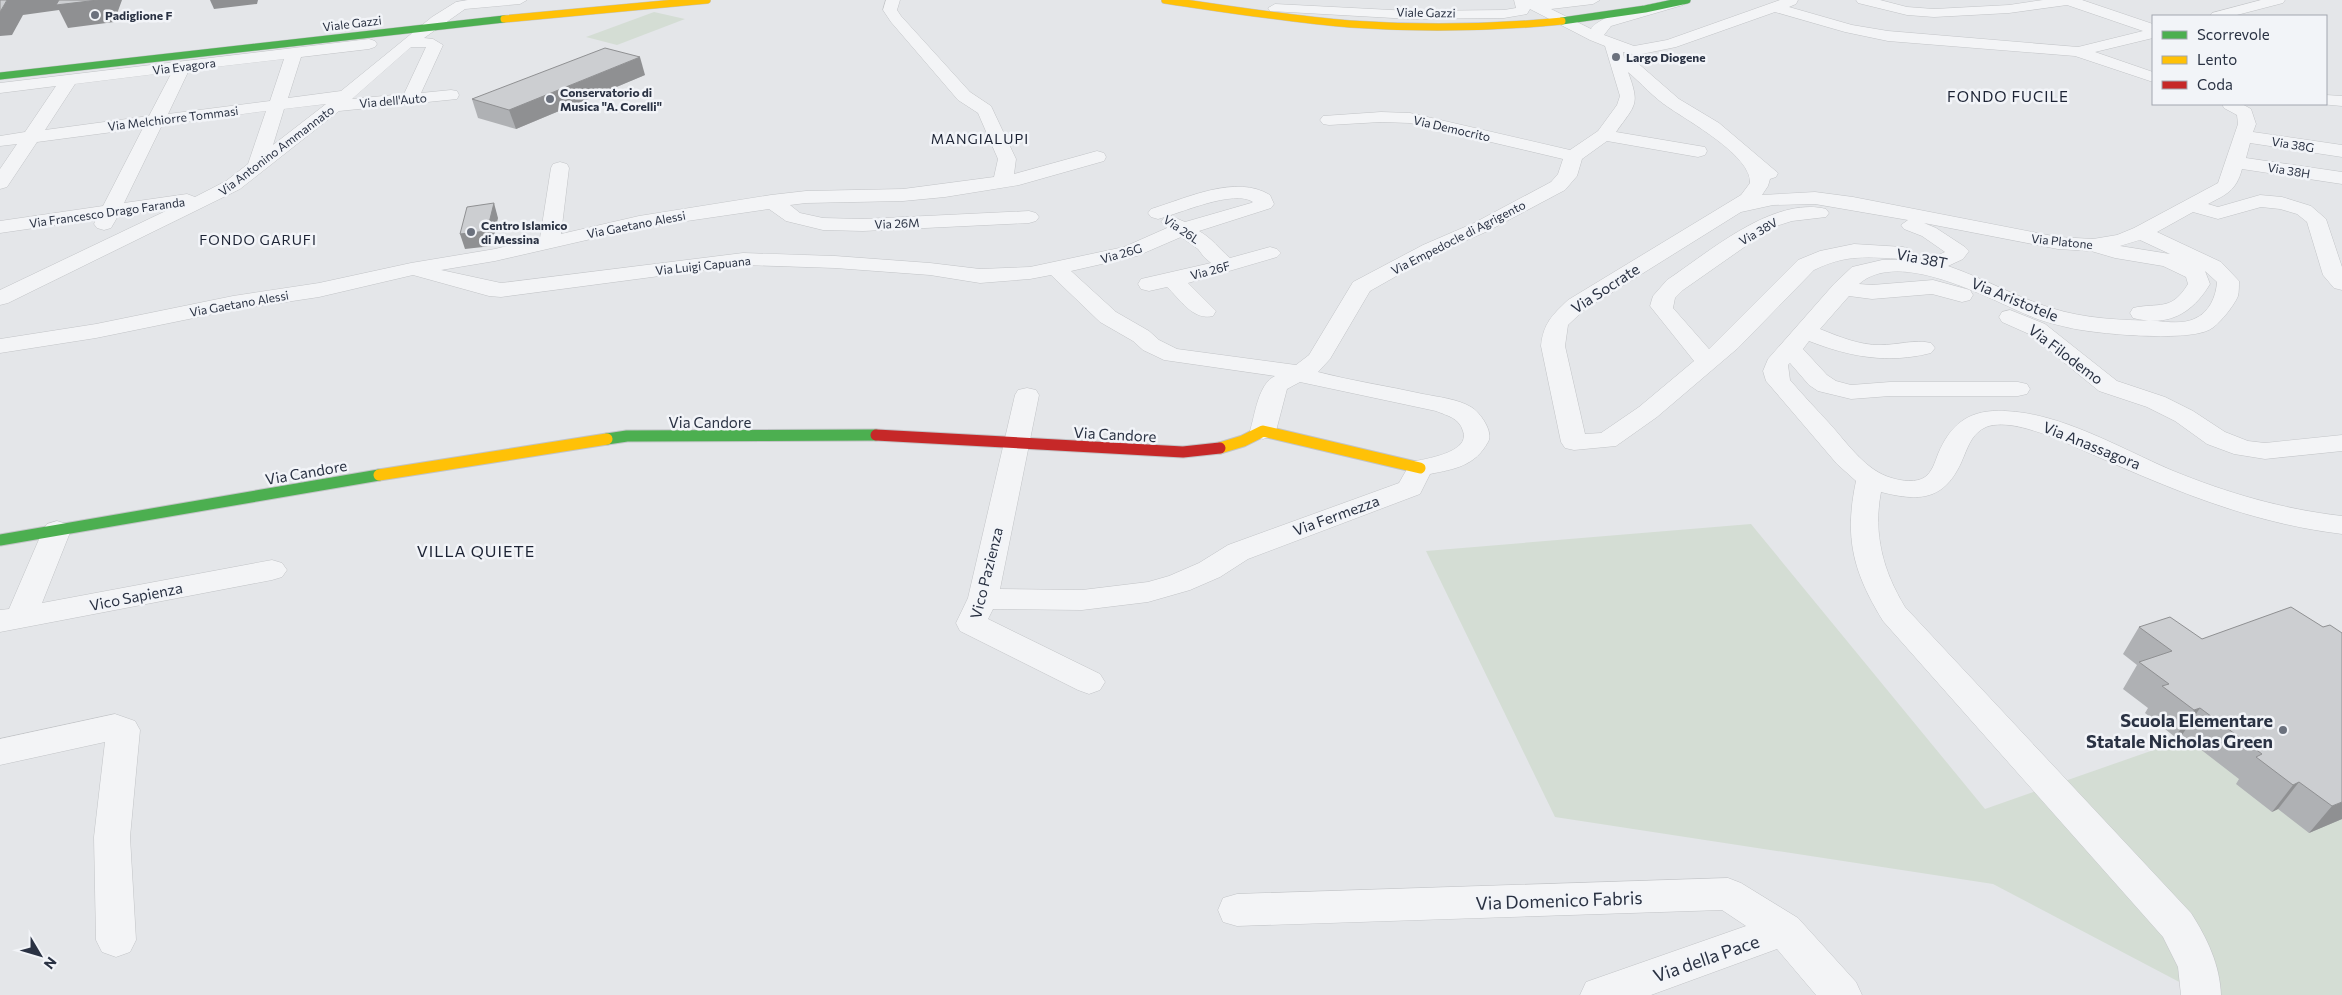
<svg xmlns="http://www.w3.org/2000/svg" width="2342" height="995" font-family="Commissioner,sans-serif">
  <rect width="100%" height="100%" fill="#e4e6e9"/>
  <!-- green -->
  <g fill="#d4ddd4">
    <path d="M654 12 685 19 617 45 586 37Z"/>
    <path d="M1751 524 1985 809 2342 684V995H2204L1993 884 1555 817 1426 551Z"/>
  </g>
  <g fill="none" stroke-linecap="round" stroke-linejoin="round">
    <defs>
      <g id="street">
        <path d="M468 0H527L520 4 465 9 424 38 433 39 443 45 421 93 451 90 457 91 459 95 457 99 339 111 240 189 8 303 0 305V290L172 208 118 216 111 228 104 230 97 228 94 224 96 219 0 233V221L103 206 143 128 37 142 7 187 0 189V169L17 144 0 146V136L25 132 56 86 0 93V83L369 39 375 41 377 44 375 47 369 49 301 57 288 98 341 91 432 17 456 2ZM411 47H426L404 94 352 99ZM284 59 270 101 168 114 189 70ZM172 72 149 116 45 130 75 84ZM326 104 273 145 284 109ZM266 111 248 164 226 181 195 197 187 194 124 203 162 125Z"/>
        <path d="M886 0H900L897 10 901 16 970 92 991 106 1016 159 1014 174 1097 151 1104 153 1106 157 1104 161 1019 185 945 197 903 201 806 203 790 205 800 213 823 218 863 219 1029 211 1036 213 1039 217 1036 221 1029 223 863 231 823 230 786 221 769 209 639 228 495 261 441 270 501 283 743 253 835 256 930 263 980 269 1030 267 1124 247 1167 228 1161 222 1164 218 1171 216 1185 222 1251 203 1253 202C1234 189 1181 213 1158 219L1151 217 1148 213 1151 209C1187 198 1236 174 1270 195L1274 204 1271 208 1199 231C1213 239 1218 248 1230 258L1270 247 1277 249 1281 253 1277 257 1188 283 1216 311 1213 316C1193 321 1180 299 1167 287L1149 291 1141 289 1138 284 1141 279 1211 263 1204 257 1198 249 1181 237 1137 256 1071 271 1116 312 1149 331 1159 340 1177 349 1296 365 1309 355 1353 282 1423 245 1474 223 1551 182 1558 174 1563 159 1410 123 1381 122 1329 125 1323 124 1320 120 1323 116 1381 112 1410 113 1570 150 1598 131 1617 105 1620 96 1605 46 1590 40 1530 9 1527 14 1504 18 1411 19 1270 11 1268 8 1275 4 1411 11 1504 10 1516 8 1514 0H1600L1593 4 1551 9 1591 29C1600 13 1665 0 1684 0L1685 2 1683 5 1611 26 1604 35 1634 46 1667 40 1780 0H1798L1796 4 1789 7 1852 25 1888 31 2078 47 2143 31 2067 5 2009 13 1934 17 1907 15 1858 3 1856 0H1880L1907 7 1934 9 2009 5 2043 0H2082L2153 24V38L2095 52 2153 72V82L2075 56 1888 41 1845 32 1775 12 1676 47 1637 55 1623 52 1624 58 1633 59 1679 99 1719 123 1778 173 1776 177 1770 179 1768 186 1762 195 1815 192 1853 197 2058 237 2093 239 2117 235 2134 228 2218 183 2238 124 2237 115 2224 108 2222 104H2242L2251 109 2256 124 2253 132 2342 145V157L2250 143 2246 158 2342 172V184L2242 169C2236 191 2227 194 2208 204L2218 207 2260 195 2282 197 2311 206 2326 219 2342 267V290L2334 288 2323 275 2307 222 2297 214 2280 209 2261 207 2218 219 2193 212 2157 232 2221 262 2239 281C2239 285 2239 292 2238 296 2234 306 2218 326 2209 330 2185 342 2093 334 2066 327 2054 324 2041 321 2030 316 1989 299 1899 248 1859 284L1872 285 1933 280 1970 290 1973 295 1970 300 1962 302 1932 294 1872 299 1849 296 1820 329C1840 337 1859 345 1880 345 1898 345 1915 339 1931 343L1935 348 1931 353C1888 364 1850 357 1809 341L1803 349 1827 375 1836 381 1851 385 1890 382H2018L2027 384 2030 389 2027 394 2018 396H1890L1851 399 1818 391 1809 385 1790 363 1788 365 1790 380C1803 395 1817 410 1830 424 1848 444 1866 471 1892 478 1901 481 1917 483 1925 477 1932 472 1935 462 1938 454 1951 423 1970 409 2005 411 2061 413 2120 448 2171 470 2227 493 2282 509 2342 516V534C2234 521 2148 478 2050 436 2032 430 2005 420 1986 427 1973 433 1969 444 1964 456 1947 499 1923 503 1881 492 1873 534 1883 571 1905 607L2191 913C2207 938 2220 965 2221 995H2181L2178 967 2163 937 1883 621C1853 572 1844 538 1856 481L1837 464 1766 381 1763 371 1768 359 1834 284 1852 267 1882 260H1911L1935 264 1933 261 1936 256 1945 252 1922 236 1904 229 1901 225 1908 220 1815 204 1773 205 1741 212 1584 310 1568 325 1565 346 1585 434 1601 433 1639 407 1694 361 1650 306 1653 296 1667 280C1709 252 1773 196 1826 209L1829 213 1826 217 1792 221 1773 227 1683 290 1675 298 1673 308 1709 349 1798 260 1820 251 1854 244 1903 247 1910 249 1914 253 1910 257 1903 259C1868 257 1846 254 1814 270L1738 348 1657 417 1616 446 1574 450 1565 448 1561 442 1541 346C1543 324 1552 315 1568 300L1741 195 1750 183C1752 156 1688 121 1668 107 1654 98 1641 83 1628 72 1640 105 1636 104 1616 132L1705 147 1707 151 1705 155 1698 157 1607 141 1582 159 1577 176 1565 190 1488 231 1437 253 1370 291 1330 359 1318 372C1352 381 1388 386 1423 394 1438 397 1458 399 1471 407 1480 412 1494 432 1488 442 1475 466 1455 469 1430 474L1420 494 1248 559 1220 577 1190 590 1148 602 1082 610 993 609 988 619 1100 674 1105 682 1100 690 1089 694 1078 690 960 631 956 623 968 598 1015 395 1018 390 1027 388 1036 390 1039 395 1000 589 1082 590 1148 582 1169 576 1199 563 1228 545 1399 483 1411 462C1424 459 1471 453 1463 431 1459 418 1448 416 1436 411L1300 382 1287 389 1276 431 1272 436 1263 439 1254 436 1250 431C1255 415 1258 384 1275 376L1164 360 1143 350 1133 341 1100 322 1051 275 1030 279 980 283 930 275 835 268 743 265 501 297 489 296 413 275 319 297 233 310 96 338 0 353V339L96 324 233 296 319 283 411 263 495 249 540 238 551 168 553 164 560 162 567 164 569 168 561 234 639 216 771 195 806 191 903 189 994 177 998 159 978 113 958 100 891 22 883 10ZM1924 223 2058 249 2091 251 2115 258 2163 266 2186 277 2188 284C2171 312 2159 302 2133 308L2130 313 2133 318C2168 327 2192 314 2210 284L2205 271 2217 282C2216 297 2209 313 2194 319 2183 324 2168 322 2157 321 2120 320 2086 319 2051 308 2016 297 1983 278 1948 266L1963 259 1969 251 1965 247 1936 228ZM2140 240 2170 254 2120 246Z"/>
        <path d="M2261 0H2285L2283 3 2233 16H2210L2212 13Z"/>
        <path d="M2326 95 2342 96V106L2320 104H2326Z"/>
        <path d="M2010 310 2045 324 2117 381 2165 397 2193 411 2225 432 2248 441 2265 443 2342 435V451L2265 459 2234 454 2207 444 2175 421 2147 407 2099 391 2029 334 2002 322 1999 317 2002 312Z"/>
        <path d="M57 521 67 524 71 530 42 603 272 560 282 563 287 570 282 577 272 580 0 632V610L9 609 43 530 47 524Z"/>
        <path d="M115 714 135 721 140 730 130 837 136 940 130 952 116 957 102 952 96 940 94 837 105 742 0 765V739Z"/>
        <path d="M1728 878 1741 883 1798 918 1856 982 1862 995H1816L1777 949 1651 995H1580L1586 982 1746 926 1722 910 1237 926 1223 922 1218 910 1223 898 1237 894Z"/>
      </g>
      <g id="fast-far1">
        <path d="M1562 21 1645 9 1687 0"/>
        <path d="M0 76 504 19"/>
      </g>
      <g id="fast">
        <path d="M607 439 627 436 876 435"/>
        <path d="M0 540 379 475"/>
      </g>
      <g id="slow-far1">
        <path d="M1165 0C1226 9 1288 19 1350 24 1421 29 1491 28 1562 21"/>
        <path d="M504 19 707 0"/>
      </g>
      <g id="slow">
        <path d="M1220 448 1243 441 1263 431 1420 468"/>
        <path d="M379 475 607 439"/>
      </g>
      <path id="jam" d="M876 435 1183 452 1220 448"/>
    </defs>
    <!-- street casing -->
    <use href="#street" stroke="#c2c4c7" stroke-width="1"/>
    <!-- fast-far1 casing -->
    <use href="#fast-far1" stroke="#c2c4c7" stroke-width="8"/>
    <!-- fast casing -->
    <use href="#fast" stroke="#c2c4c7" stroke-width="13"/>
    <!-- slow-far1 casing -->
    <use href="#slow-far1" stroke="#c2c4c7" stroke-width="8"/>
    <!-- slow casing -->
    <use href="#slow" stroke="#c2c4c7" stroke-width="13"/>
    <!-- jam casing -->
    <use href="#jam" stroke="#c2c4c7" stroke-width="13"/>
    <!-- street -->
    <use href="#street" fill="#f3f4f6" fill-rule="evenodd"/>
    <!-- fast-far1 -->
    <use href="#fast-far1" stroke="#4caf50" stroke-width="7"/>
    <!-- fast -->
    <use href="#fast" stroke="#4caf50" stroke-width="11"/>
    <!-- slow-far1 -->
    <use href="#slow-far1" stroke="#ffc107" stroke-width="7"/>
    <!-- slow -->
    <use href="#slow" stroke="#ffc107" stroke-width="11"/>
    <!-- jam -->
    <use href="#jam" stroke="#c62828" stroke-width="11"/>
  </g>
  <!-- wall -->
  <g fill="#afb1b4">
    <path d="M645 75 516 129 478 118 472 99Z"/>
    <path d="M2139 627 2202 639 2342 819 2309 833 2278 809 2272 812 2236 784 2239 779 2182 735 2175 737 2145 713 2148 708 2123 689 2137 665 2123 654Z"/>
  </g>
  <!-- shaded-wall -->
  <g fill="#8f9092">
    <path d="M7 0H122L114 22 68 28 59 10 23 15 12 35 0 36V12Z"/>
    <path d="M210 0H258L257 4 214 9Z"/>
    <path d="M640 57 645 75 516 129 509 110Z"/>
    <path d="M494 203 498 218 492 246 465 249 460 234Z"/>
    <path d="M2200 708 2182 735 2175 737 2194 710Z"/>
    <path d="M2299 782 2278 809 2272 812 2293 785Z"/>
    <path d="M2342 802V819L2309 833 2332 806Z"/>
  </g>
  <!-- building -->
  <g fill="#ccced1" stroke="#8f9092">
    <path d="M0 0H7L0 12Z"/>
    <path d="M59 0H98L56 5Z"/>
    <path d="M605 48 640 57 509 110 472 99Z"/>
    <path d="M494 203 487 231 460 234 467 207Z"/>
    <path d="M2291 607 2323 627 2330 625 2342 633V802L2332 806 2299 782 2293 785 2256 757 2262 754 2200 708 2194 710 2162 686 2169 684 2139 662 2172 651 2139 627 2170 617 2202 639Z"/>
  </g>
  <!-- markers -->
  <g fill="#6b717d" stroke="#f2f4f8" stroke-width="2">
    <circle cx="95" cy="15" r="5"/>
    <circle cx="1616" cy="57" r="5"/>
    <circle cx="550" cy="99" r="5"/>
    <circle cx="471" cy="232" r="5"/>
    <circle cx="2283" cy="730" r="5"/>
  </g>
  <g text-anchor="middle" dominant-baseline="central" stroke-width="5" stroke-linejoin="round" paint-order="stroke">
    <!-- far-street labels -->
    <g font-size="12" fill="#2a3243" stroke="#f2f4f8">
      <text transform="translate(1426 12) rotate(1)">Viale Gazzi</text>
      <text transform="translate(352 23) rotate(-7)">Viale Gazzi</text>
      <text transform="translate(184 66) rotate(-7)">Via Evagora</text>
      <text transform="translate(393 100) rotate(-5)">Via dell'Auto</text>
      <text transform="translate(173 118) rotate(-7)">Via Melchiorre Tommasi</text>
      <text transform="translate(1452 128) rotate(13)">Via Democrito</text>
      <text transform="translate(2293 144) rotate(9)">Via 38G</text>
      <text transform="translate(276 150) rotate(-37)">Via Antonino Ammannato</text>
      <text transform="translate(2289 170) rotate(9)">Via 38H</text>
      <text transform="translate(107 212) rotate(-8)">Via Francesco Drago Faranda</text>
      <text transform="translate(897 223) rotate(-2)">Via 26M</text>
      <text transform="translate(636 224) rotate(-11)">Via Gaetano Alessi</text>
      <text transform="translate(1182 229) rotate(34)">Via 26L</text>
      <text transform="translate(1758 231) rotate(-30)">Via 38V</text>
      <text transform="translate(1458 237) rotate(-27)">Via Empedocle di Agrigento</text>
      <text transform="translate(2062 241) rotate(6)">Via Platone</text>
      <text transform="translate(1121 253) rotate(-16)">Via 26G</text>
      <text transform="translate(703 265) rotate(-6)">Via Luigi Capuana</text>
      <text transform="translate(1210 270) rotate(-15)">Via 26F</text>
      <text transform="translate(239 303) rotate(-10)">Via Gaetano Alessi</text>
    </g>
    <!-- far-poi labels -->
    <g font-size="12" font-weight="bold" fill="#2a3243" stroke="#f2f4f8" text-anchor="start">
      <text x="105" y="15">Padiglione F</text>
      <text x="1626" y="57">Largo Diogene</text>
      <text x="560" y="92">Conservatorio di<tspan x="560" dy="14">Musica "A. Corelli"</tspan></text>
      <text x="481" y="225">Centro Islamico<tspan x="481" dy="14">di Messina</tspan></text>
    </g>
    <!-- far-neighbourhood labels -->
    <g font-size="14" letter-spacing="1" fill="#1c2334" stroke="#f2f4f8">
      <text x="980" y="138">MANGIALUPI</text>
      <text x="258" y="239">FONDO GARUFI</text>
    </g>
    <!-- far-quarter labels -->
    <g font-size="15" letter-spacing="1" fill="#1c2334" stroke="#f2f4f8">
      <text x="2008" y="96">FONDO FUCILE</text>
    </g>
    <!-- street labels -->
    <g font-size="15" fill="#2a3243" stroke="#f2f4f8">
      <text transform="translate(1922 258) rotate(11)">Via 38T</text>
      <text transform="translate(1605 288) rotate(-33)">Via Socrate</text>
      <text transform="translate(2015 299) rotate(22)">Via Aristotele</text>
      <text transform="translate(2066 354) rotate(37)">Via Filodemo</text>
      <text x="710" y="422">Via Candore</text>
      <text transform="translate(1115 434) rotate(3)">Via Candore</text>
      <text transform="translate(2092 445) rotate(22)">Via Anassagora</text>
      <text transform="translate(306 472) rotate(-10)">Via Candore</text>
      <text transform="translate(1336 515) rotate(-20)">Via Fermezza</text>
      <text transform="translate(986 573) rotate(-76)">Vico Pazienza</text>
      <text transform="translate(136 596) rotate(-11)">Vico Sapienza</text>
    </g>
    <!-- neighbourhood labels -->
    <g font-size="16" letter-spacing="1" fill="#1c2334" stroke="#f2f4f8">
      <text x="476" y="550">VILLA QUIETE</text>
    </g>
    <!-- near-poi labels -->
    <g font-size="18" font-weight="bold" fill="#2a3243" stroke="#f2f4f8" text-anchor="end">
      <text x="2273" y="720">Scuola Elementare<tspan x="2273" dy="21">Statale Nicholas Green</tspan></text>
    </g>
    <!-- near-street labels -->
    <g font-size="18" fill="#2a3243" stroke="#f2f4f8">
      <text transform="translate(1559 900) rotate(-2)">Via Domenico Fabris</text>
      <text transform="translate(1706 958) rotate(-19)">Via della Pace</text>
    </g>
  </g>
  <!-- legend -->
  <rect x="2152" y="15" width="175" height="90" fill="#f2f4f8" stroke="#a2a6b0"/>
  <rect x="2162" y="31" width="25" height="8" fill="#4caf50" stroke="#a2a6b0"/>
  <text x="2197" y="40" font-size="15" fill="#2a3243">Scorrevole</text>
  <rect x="2162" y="56" width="25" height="8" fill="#ffc107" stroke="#a2a6b0"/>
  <text x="2197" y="65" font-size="15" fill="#2a3243">Lento</text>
  <rect x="2162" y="81" width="25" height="8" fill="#c62828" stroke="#a2a6b0"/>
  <text x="2197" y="90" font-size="15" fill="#2a3243">Coda</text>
  <!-- north arrow -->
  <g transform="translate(40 955) rotate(128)" stroke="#f2f4f8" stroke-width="4" paint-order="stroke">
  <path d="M0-4L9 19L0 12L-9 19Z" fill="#2a3243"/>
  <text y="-8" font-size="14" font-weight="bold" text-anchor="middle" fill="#2a3243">N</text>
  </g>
</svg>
